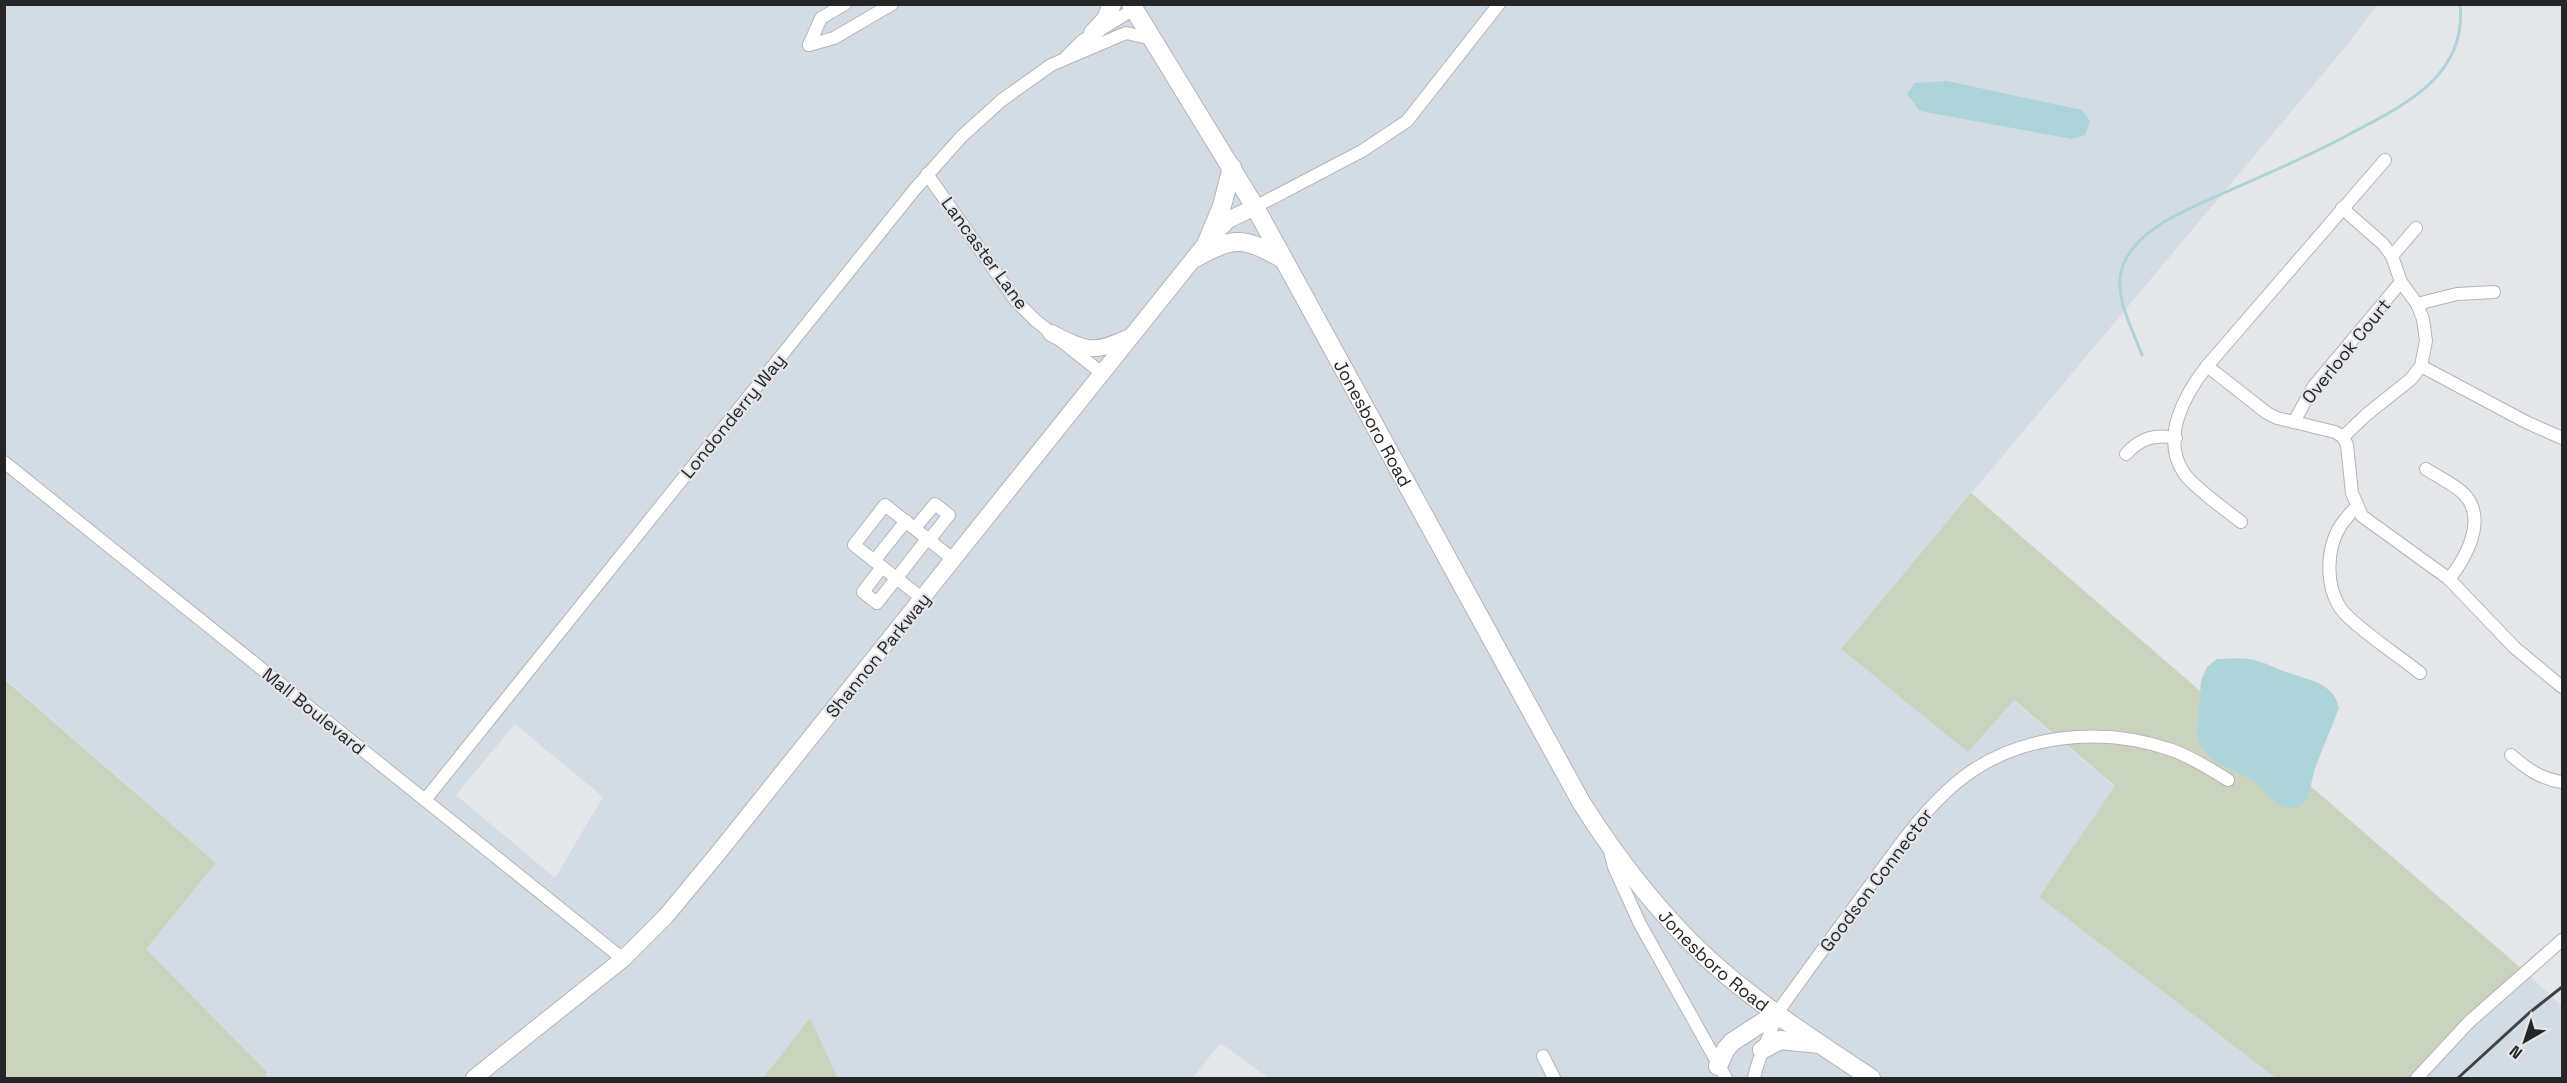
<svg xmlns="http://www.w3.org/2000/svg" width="2567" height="1083" font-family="'Space Grotesk',sans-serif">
  <rect width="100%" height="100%" fill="#e4e6e9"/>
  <!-- built -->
  <g fill="#d3dce4" fill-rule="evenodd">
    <path d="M5 5H2377L2347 45 1841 649 1969 751 2013 700 2115 787 2039 897 2276 1078H1269L1220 1043 1193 1078H838L810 1018 763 1078H266V1071L146 949 216 863 5 679ZM515 724 603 797 555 878 456 795Z"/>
    <path d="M2522 969 2562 1006V1078H2415Z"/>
  </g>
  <!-- green -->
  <g fill="#c9d3be">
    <path d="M1971 493 2522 969 2415 1078H2276L2039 897 2115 786 2014 700 1968 752 1841 649Z"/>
    <path d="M4 679 216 863 146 949 266 1071V1078H5Z"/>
    <path d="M810 1018 838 1078H763Z"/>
  </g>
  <!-- water -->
  <g fill="#add4d9">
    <path d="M1947 81 2082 110 2090 121 2085 135 2072 139 1920 111 1907 94 1915 83Z"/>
    <path d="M2217 659C2227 659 2239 658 2249 659 2263 661 2276 669 2289 673 2309 680 2334 683 2339 708L2315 768 2308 797 2298 808 2283 807 2271 799 2262 788 2250 779 2214 761 2201 747 2197 736 2201 681 2207 667Z"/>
  </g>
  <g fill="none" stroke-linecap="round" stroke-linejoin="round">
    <!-- stream -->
    <path stroke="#add4d9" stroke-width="3" d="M2142 355C2133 330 2115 299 2121 272 2130 230 2191 208 2226 192 2267 174 2307 157 2346 136 2400 107 2468 78 2460 4"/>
    <defs>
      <g id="street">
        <path d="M809 45 834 38 892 4"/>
        <path d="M809 45 821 18 845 4"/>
        <path d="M1067 56 1082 41 1134 9"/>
        <path d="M927 174 1016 301 1035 320 1103 374"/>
        <path d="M1255 207 1362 151 1407 121 1499 4"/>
        <path d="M2342 208 2383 244 2392 256 2401 282 2417 304 2423 319 2426 341 2421 366 2411 379 2366 415 2343 437"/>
        <path d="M2392 256 2416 228"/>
        <path d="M2417 304 2457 294 2494 292"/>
        <path d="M2207 366 2267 413 2277 418 2335 432 2343 437 2347 445 2352 493 2362 516 2449 579 2514 647 2562 687"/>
        <path d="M2421 366 2526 422 2562 438"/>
        <path d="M2294 422 2313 387 2401 282"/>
        <path d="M2126 454C2140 438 2155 434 2176 438"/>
        <path d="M4 462 623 959"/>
        <path d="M2426 469C2438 477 2454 484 2464 494 2488 519 2466 558 2449 579"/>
        <path d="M2356 507C2351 513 2345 519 2341 525 2326 548 2325 586 2341 609 2356 628 2399 656 2420 673"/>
        <path d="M2241 522C2227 511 2192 486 2184 473 2160 438 2185 394 2207 366L2385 160"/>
        <path d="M915 528 935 504 949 515 929 540"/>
        <path d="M874 561 906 521"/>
        <path d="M882 567 863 592 877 603 928 538"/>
        <path d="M923 599 854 545 885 505 954 560"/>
        <path d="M2511 755C2527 769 2541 779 2562 782"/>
        <path d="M425 800 915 189 962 136 1002 100 1051 65 1126 33 1153 39"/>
        <path d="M1610 851 1614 867 1640 924 1726 1078"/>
        <path d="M1543 1056 1554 1078"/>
        <path d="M1754 1078C1758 1055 1771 1036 1777 1013 1810 967 1843 922 1877 876 1901 843 1924 810 1956 783 2014 734 2101 725 2172 750 2192 757 2210 769 2228 780"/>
        <path d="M2417 1078 2469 1022 2562 940"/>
      </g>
      <g id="secondary">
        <path d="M1051 333C1087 351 1093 354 1130 337"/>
        <path d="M474 1078 623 959 666 916 719 852 1207 242 1228 220 1255 207"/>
      </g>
      <g id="primary">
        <path id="s1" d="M1131 4 1255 207 1581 802C1617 859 1657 911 1706 957 1756 1003 1815 1041 1871 1078"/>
        <path d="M1093 33 1106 19 1112 4"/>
        <path d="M1207 242 1222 206 1232 167"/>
        <path d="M1195 258C1235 236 1243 237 1283 259"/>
        <path d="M1762 1050 1780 1040 1819 1044"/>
        <path d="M1718 1066 1726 1049 1732 1042 1777 1013"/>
      </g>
    </defs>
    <!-- street casing -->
    <use href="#street" stroke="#b2b5b8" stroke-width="14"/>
    <!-- secondary casing -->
    <use href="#secondary" stroke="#b2b5b8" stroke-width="18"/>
    <!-- primary casing -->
    <use href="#primary" stroke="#b2b5b8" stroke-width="20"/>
    <!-- street -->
    <use href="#street" stroke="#fff" stroke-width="12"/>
    <!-- secondary -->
    <use href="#secondary" stroke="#fff" stroke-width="16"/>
    <!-- primary -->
    <use href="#primary" stroke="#fff" stroke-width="18"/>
    <!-- rail -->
    <path stroke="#414244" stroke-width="3" d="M2458 1078 2529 1013 2562 987"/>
  </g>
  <g text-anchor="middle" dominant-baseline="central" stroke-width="4.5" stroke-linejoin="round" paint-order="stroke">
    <!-- street labels -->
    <g font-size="18" fill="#242526" stroke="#e4e6e9">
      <text transform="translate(985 253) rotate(54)">Lancaster Lane</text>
      <text transform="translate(2346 351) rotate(-51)">Overlook Court</text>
      <text transform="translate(733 416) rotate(-51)">Londonderry Way</text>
      <text stroke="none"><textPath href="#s1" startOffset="484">Jonesboro Road</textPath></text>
      <text transform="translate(878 655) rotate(-51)">Shannon Parkway</text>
      <text transform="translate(314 711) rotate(39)">Mall Boulevard</text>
      <text transform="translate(1876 880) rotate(-53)">Goodson Connector</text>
      <text stroke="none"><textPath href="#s1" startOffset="1124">Jonesboro Road</textPath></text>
    </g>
  </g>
  <!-- border -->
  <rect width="2567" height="1083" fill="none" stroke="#242526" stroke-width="12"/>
  <!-- north arrow -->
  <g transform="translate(2525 1041) rotate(219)" stroke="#e4e6e9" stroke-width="4.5" paint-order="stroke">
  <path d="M0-4.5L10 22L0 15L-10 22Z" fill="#242526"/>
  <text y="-9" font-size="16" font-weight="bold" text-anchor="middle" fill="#242526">N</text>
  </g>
</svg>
